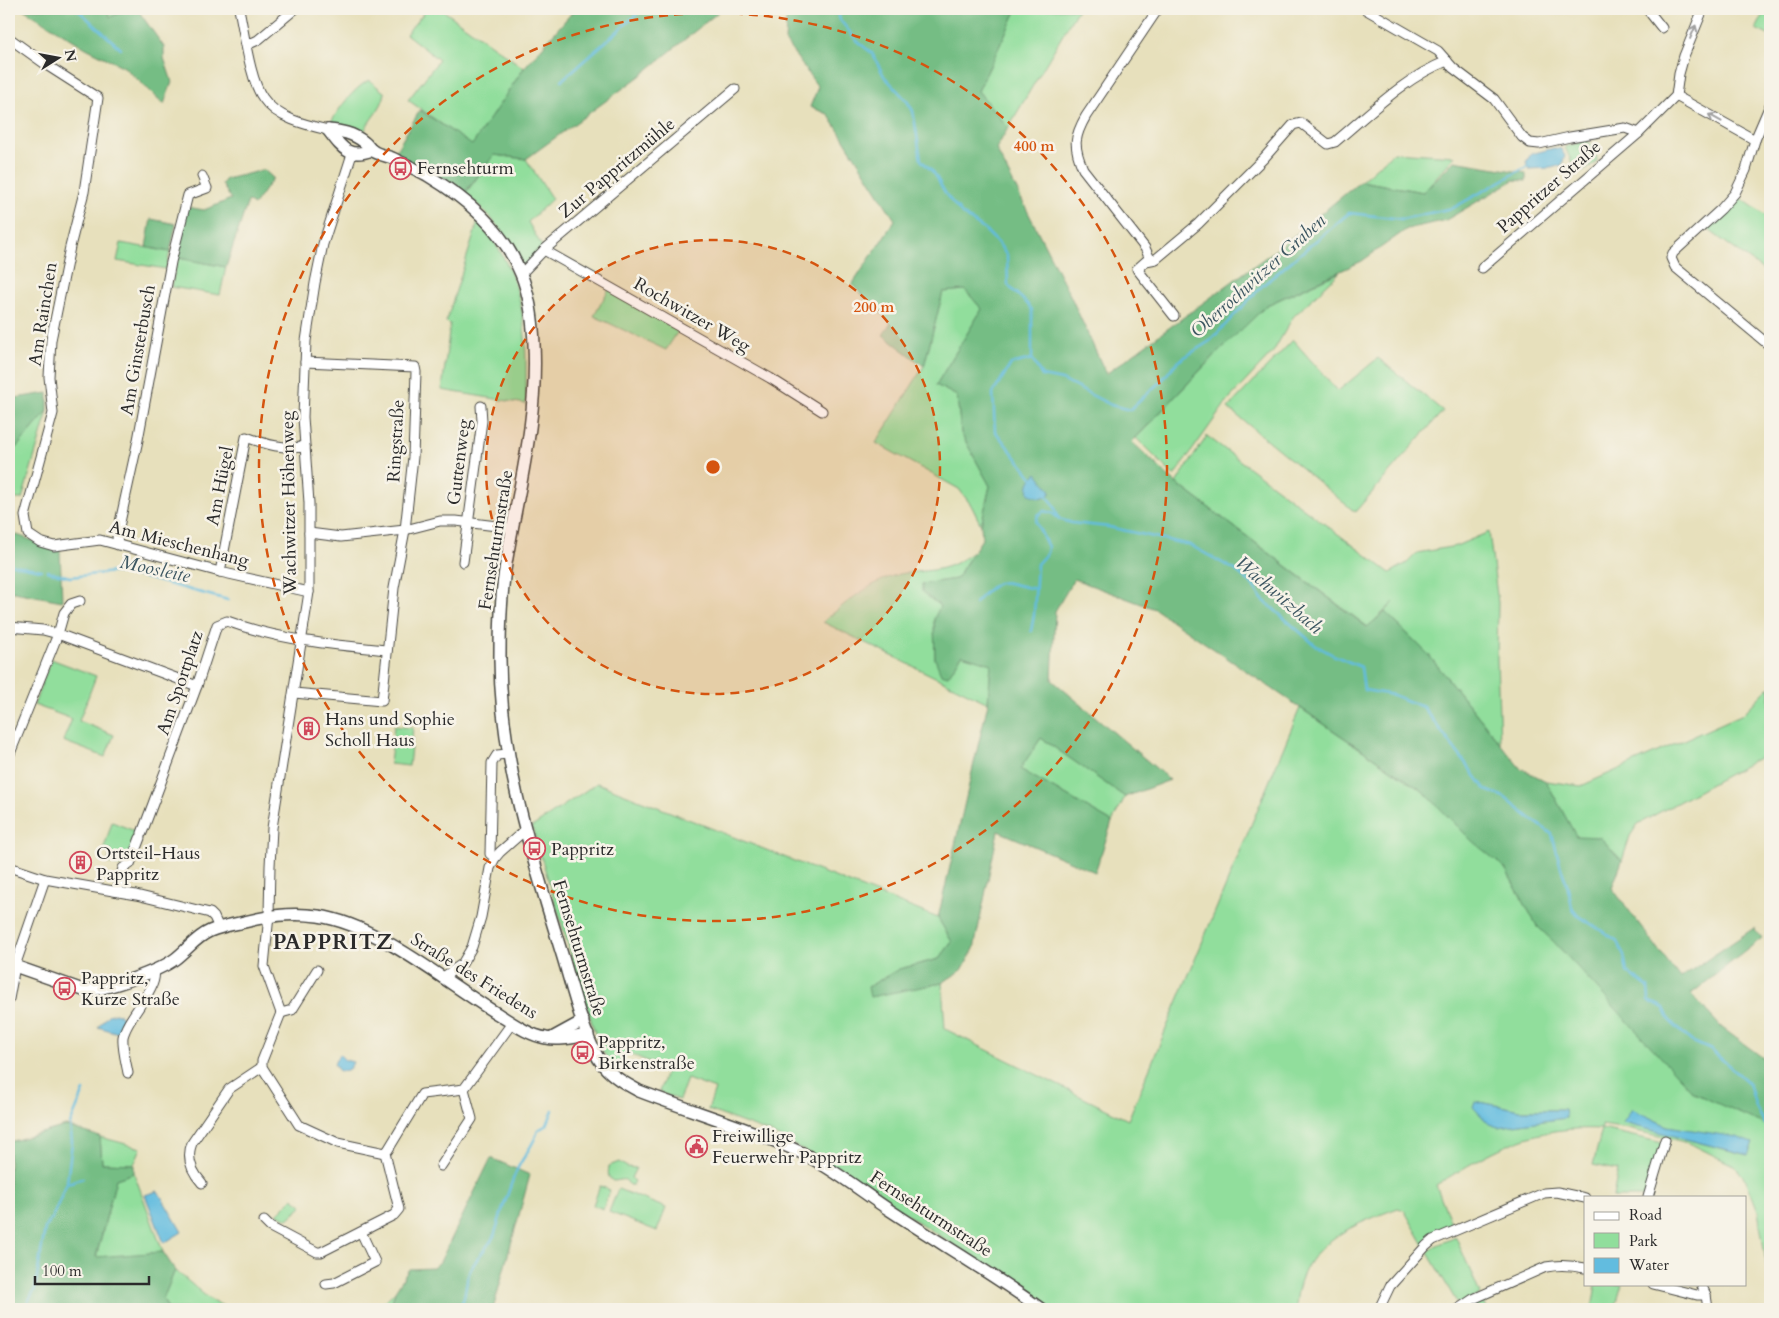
<svg xmlns="http://www.w3.org/2000/svg" width="1779" height="1318" font-family="Cardo,serif">
  <rect width="100%" height="100%" fill="#f7f3e8"/>
  <filter id="ink" filterUnits="userSpaceOnUse"><feTurbulence type="fractalNoise" baseFrequency=".02" numOctaves="2"/><feDisplacementMap in="SourceGraphic" scale="10" xChannelSelector="R" yChannelSelector="G"/><feConvolveMatrix kernelMatrix="1 2 1 2 8 2 1 2 1" color-interpolation-filters="sRGB"/></filter>
  <filter id="wash" filterUnits="userSpaceOnUse"><feTurbulence type="fractalNoise" baseFrequency=".0096" numOctaves="4" result="noise"/><feDisplacementMap in="SourceGraphic" scale="20" xChannelSelector="R" yChannelSelector="G"/><feGaussianBlur stdDeviation="1.12" result="paint"/><feColorMatrix in="noise" values="0 0 0 0 0 0 0 0 0 0 0 0 0 0 0 0 0 1.4 0 .05"/><feComposite in="paint" operator="in"/></filter>
  <g filter="url(#wash)">
    <rect width="100%" height="100%" fill="#e7e0bc"/>
    <!-- green -->
    <g fill="#91de9c" stroke="#5e8464" fill-rule="evenodd">
      <path d="M107 9H130L110 17Z"/>
      <path d="M427 9H441L524 68 472 146 408 100 439 60 406 34Z"/>
      <path d="M1017 9H1078L1008 128 978 91Z"/>
      <path d="M1764 14 1770 17V36L1756 29Z"/>
      <path d="M369 80 385 93C382 111 368 118 363 135L331 127 330 124C339 108 353 89 369 80Z"/>
      <path d="M1587 140 1595 150 1597 160 1595 164 1577 174 1565 147Z"/>
      <path d="M1394 152 1455 156 1423 192 1361 181Z"/>
      <path d="M494 155 526 159 552 199 528 222 544 250 523 268C509 238 491 214 465 194Z"/>
      <path d="M1738 196 1770 219V275L1706 228 1732 204Z"/>
      <path d="M478 222C483 229 490 235 495 243 529 295 526 344 526 404L442 390 450 324 446 322Z"/>
      <path d="M121 243 170 252 166 269 117 261Z"/>
      <path d="M178 258 226 267 220 295 171 287Z"/>
      <path d="M1340 272 1293 317 1273 352 1228 400 1174 476 1136 438 1235 334 1267 305Z"/>
      <path d="M610 287 680 328 666 350 594 316Z"/>
      <path d="M965 290 982 309 936 385 957 396 961 433 990 486 981 525 971 505 959 489 876 443 924 366 943 292Z"/>
      <path d="M1293 340 1338 391 1378 358 1443 411 1355 512 1228 408Z"/>
      <path d="M48 411 22 499H9V456Z"/>
      <path d="M1207 436 1390 573 1407 563 1417 553 1456 546 1489 532 1498 603 1497 659 1500 743 1427 653 1385 612 1394 602 1368 627 1176 483Z"/>
      <path d="M973 552 956 579 922 584 941 606 934 619 935 659 948 676 962 655 991 663 988 703 823 622C843 605 865 586 890 577 907 570 929 573 946 567 956 564 964 558 973 552Z"/>
      <path d="M51 659 96 676 79 721 114 735 105 757 63 741 72 719 34 705Z"/>
      <path d="M1770 686V752L1638 824 1630 836 1622 861 1600 837H1576L1546 781 1581 786 1743 714Z"/>
      <path d="M1300 708 1424 792 1505 868 1537 926 1770 1127V1290L1758 1211 1746 1180 1735 1166 1689 1143 1628 1129 1602 1125V1129L1663 1143 1645 1197H1613L1618 1170 1593 1165 1602 1129C1581 1128 1560 1129 1540 1134 1503 1143 1469 1165 1436 1185L1453 1228 1424 1245 1404 1210 1398 1208C1347 1227 1298 1246 1296 1309H1047L1018 1287 829 1164 771 1133 708 1110 715 1089 687 1079 679 1100 659 1092 667 1069 625 1052 618 1072 611 1066 598 1043 532 827 597 783 938 918 952 942 939 959 899 969 868 987 875 995 942 983 945 1029 1128 1120ZM1475 1101 1520 1110H1565L1566 1118 1498 1127ZM1633 1110 1667 1126 1753 1143 1747 1155 1624 1123Z"/>
      <path d="M394 726 413 728 409 766 390 764Z"/>
      <path d="M1041 738 1125 797 1112 822 1020 769Z"/>
      <path d="M112 822 140 833 129 859 120 866 108 863 111 850 104 848Z"/>
      <path d="M100 1137 141 1148 134 1164 102 1163Z"/>
      <path d="M619 1162 627 1167 636 1168 631 1178 635 1181 633 1185H629C625 1176 621 1181 613 1181 606 1177 609 1171 609 1166Z"/>
      <path d="M134 1173 163 1252 96 1258 116 1179Z"/>
      <path d="M600 1186 610 1190 603 1209 593 1205Z"/>
      <path d="M618 1189 666 1208 657 1231 609 1212Z"/>
      <path d="M293 1198 303 1206 288 1219 277 1214Z"/>
      <path d="M1456 1237 1480 1294 1459 1306 1428 1253 1435 1246Z"/>
      <path d="M175 1270 208 1298 229 1309H168L163 1299Z"/>
      <path d="M1596 1284H1622L1615 1309H1592Z"/>
      <path d="M395 1291 390 1309H372L384 1302Z"/>
      <path d="M1482 1299 1486 1309H1464Z"/>
    </g>
    <!-- forest -->
    <g fill="#74bd84" stroke="#507458">
      <path d="M23 9H107L110 17 130 9H137L164 47V58L172 82 164 104 124 67 86 48Z"/>
      <path d="M575 9H722L640 76 526 159 494 155 464 194 440 177 394 154 420 110 472 145 524 68Z"/>
      <path d="M787 9H1017L978 91 1008 128 996 149 1071 297 1106 374 1285 243 1361 181 1423 192 1454 161 1526 173V181L1514 180 1446 220 1407 229 1362 261 1267 305 1209 361 1132 442 1176 483 1367 627 1385 612 1427 653 1520 768 1546 781 1576 836 1600 837 1622 861 1612 888 1680 978 1754 928 1762 938 1691 994 1721 1027 1770 1063V1127L1694 1093 1554 942 1537 926 1505 868 1472 841 1424 792 1155 609 1074 579 1055 611 1052 680 1170 780 1125 797 1041 738 1020 769 1112 822 1095 872 998 831 974 949 962 970 942 983 870 997 868 987 899 969 939 959 952 942 938 918 988 703 991 664 962 655 948 676 941 674 935 659 934 619 940 606 922 592V584L956 579 982 539 981 525 990 486 961 433 957 396 936 385 982 309 965 290 943 292 924 366 883 335 891 323 852 285 895 220 828 114 810 107 818 87 785 41Z"/>
      <path d="M264 170 273 178 254 205 248 201 226 267 174 257 187 207 204 210 231 199 222 184 226 179Z"/>
      <path d="M151 219 176 224 170 252 146 247Z"/>
      <path d="M48 393V411L9 456V399Z"/>
      <path d="M9 535H17L60 550 62 601 9 591Z"/>
      <path d="M66 1126 100 1137 102 1163 134 1164V1173L116 1179 96 1257 163 1252 175 1270 163 1299 168 1309H9V1142Z"/>
      <path d="M491 1158 530 1175 493 1309H390L395 1291 409 1269 433 1268 440 1262Z"/>
    </g>
    <!-- water -->
    <g fill="#62bcdf" stroke="#467485">
      <path d="M1554 148 1561 149 1565 156 1562 165 1551 168 1529 169 1526 162 1531 154Z"/>
      <path d="M1037 473 1051 491 1049 495 1041 498 1029 494C1027 485 1030 479 1037 473Z"/>
      <path d="M115 1013 119 1014 122 1018 118 1033 98 1027 108 1015Z"/>
      <path d="M339 1054 345 1060 353 1062C350 1070 347 1071 339 1071L334 1064Z"/>
      <path d="M1475 1101 1520 1110H1565L1566 1118 1498 1127 1489 1124 1473 1107Z"/>
      <path d="M1632 1109 1667 1126 1736 1137 1753 1143 1748 1155 1623 1123Z"/>
      <path d="M158 1191 182 1232 164 1243 145 1195Z"/>
    </g>
    <g fill="none" stroke-linecap="round" stroke-linejoin="round">
      <!-- stream -->
      <g stroke="#62bcdf" stroke-width="2.5">
        <path d="M77 9 121 49"/>
        <path d="M837 9 840 20 858 42 872 53 884 76 907 101 913 111 921 160 934 173 947 196 962 214 985 230 999 244 1007 256 1008 285C1015 294 1026 300 1032 310V359L1011 364 993 393 995 431 1035 481"/>
        <path d="M562 80 643 9"/>
        <path d="M1032 359 1042 376 1062 380 1111 405 1130 410 1163 379 1177 362 1210 341 1263 285 1349 213 1402 219 1453 208 1528 166"/>
        <path d="M1046 495 1053 503 1059 519 1072 523 1109 527 1190 545 1235 570 1252 584 1262 599 1315 645 1333 655 1361 667 1364 690 1393 695 1423 707 1486 790 1504 797 1530 818 1552 834 1561 868 1567 884 1572 907 1577 915 1616 940 1624 955 1627 972 1648 987 1649 1001 1664 1008 1670 1021 1691 1041 1711 1050 1749 1083 1756 1107 1765 1124 1770 1127"/>
        <path d="M9 564 41 570"/>
        <path d="M47 571 70 577 114 572 142 577 228 600"/>
        <path d="M975 603C1003 573 999 583 1036 589"/>
        <path d="M1031 631 1034 615 1037 564 1047 553 1048 547 1036 522 1038 515 1044 511 1052 513 1057 517"/>
        <path d="M68 1183 83 1178"/>
        <path d="M24 1309 35 1289 45 1228 52 1218 67 1183 72 1142 70 1124 84 1091"/>
        <path d="M458 1309C466 1300 465 1287 468 1276 473 1260 486 1250 494 1236 501 1215 507 1193 516 1172 522 1157 534 1146 538 1130L547 1125 553 1110"/>
      </g>
    </g>
  </g>
  <g filter="url(#ink)">
    <g fill="none" stroke-linecap="round" stroke-linejoin="round">
      <defs>
        <g id="minor">
          <path d="M239 9C244 31 250 81 263 98 276 118 306 125 328 130"/>
          <path d="M1365 9 1438 51 1453 68 1494 99 1522 137 1530 143 1539 144 1570 137 1625 128 1639 133"/>
          <path d="M1647 9 1662 28"/>
          <path d="M9 38 48 66 98 98 84 192 70 247 51 340 49 377 53 413 25 516 28 534 40 542 54 546 100 540 220 572 309 592"/>
          <path d="M247 45 258 40 295 9"/>
          <path d="M1676 96 1755 140"/>
          <path d="M1770 105 1755 140 1746 170 1735 193 1721 209 1673 253 1671 258 1675 267 1770 346"/>
          <path d="M352 154 323 244 315 283 306 341 303 417 309 503V592L272 828 270 866 269 915 264 966 281 1013 262 1061V1067L299 1125 338 1143 385 1153 388 1150 422 1094 464 1089 512 1023"/>
          <path d="M544 250 770 378 822 411"/>
          <path d="M1150 259 1145 248 1083 169C1073 146 1074 137 1086 116L1158 9"/>
          <path d="M1482 268 1639 133 1676 96 1679 74 1684 56 1703 9"/>
          <path d="M521 274 544 250 735 89"/>
          <path d="M1174 316 1137 269 1146 261 1156 259 1198 224 1264 158 1293 125 1301 123 1328 144 1335 142C1370 113 1404 78 1447 61"/>
          <path d="M309 533 341 537 405 530 440 521H456L513 528"/>
          <path d="M118 545 117 536 138 440 171 262 188 195 207 188 202 176"/>
          <path d="M463 562 482 421 481 406"/>
          <path d="M220 572 246 437C268 445 282 449 305 447"/>
          <path d="M9 627 43 630 58 634 197 686"/>
          <path d="M294 693 382 701 394 588 405 530 413 457 416 372 415 367 305 362"/>
          <path d="M9 756 58 634 64 613 71 604 80 601"/>
          <path d="M142 833 197 686 217 625 227 621C278 640 333 645 387 650"/>
          <path d="M495 858 490 854 492 763 497 755 508 754"/>
          <path d="M9 867 45 879 136 895 210 913 214 917 219 928"/>
          <path d="M117 891 123 868 130 864 140 838"/>
          <path d="M442 978 462 964 472 947 481 917 490 868 495 858 500 852 525 830"/>
          <path d="M9 999 15 966 45 879"/>
          <path d="M281 1013 292 1010 317 970"/>
          <path d="M128 1073C126 1062 122 1048 123 1037 127 1016 159 989 154 970"/>
          <path d="M441 1166 472 1119 464 1089"/>
          <path d="M202 1183C192 1172 186 1158 192 1143L229 1089 262 1067"/>
          <path d="M1648 1197 1665 1140"/>
          <path d="M264 1221 270 1227 317 1252H321L394 1215 399 1209 385 1153"/>
          <path d="M326 1284 334 1283 375 1262 361 1232"/>
          <path d="M1653 1284 1697 1295H1706"/>
          <path d="M1701 1284 1706 1295 1708 1309"/>
          <path d="M1379 1309 1390 1286 1426 1246 1433 1240 1544 1193 1557 1192 1585 1198"/>
          <path d="M1458 1309 1473 1299 1546 1267C1560 1264 1571 1265 1585 1268"/>
        </g>
        <g id="tertiary">
          <path d="M328 130C341 131 353 133 364 142 367 144 369 147 371 150 377 154 386 156 392 158 404 164 416 169 427 175 467 199 503 229 521 274 530 296 533 321 534 344 538 423 517 493 505 570 501 597 500 626 500 653 499 756 531 853 561 951 571 982 584 1041 603 1065 613 1077 626 1084 639 1091 693 1112 750 1128 802 1153 834 1169 862 1192 891 1211 941 1244 993 1274 1041 1309"/>
          <path d="M328 130C342 148 348 159 372 150"/>
          <path d="M9 964 83 990C102 992 159 971 175 959 187 950 196 937 210 931 219 927 230 925 240 923 268 916 289 912 318 916 377 924 445 982 496 1013 511 1022 528 1035 546 1038 559 1041 575 1037 588 1035"/>
          <path d="M552 1038 583 1021"/>
        </g>
      </defs>
      <!-- minor casing -->
      <use href="#minor" stroke="#474641" stroke-width="11"/>
      <!-- tertiary casing -->
      <use href="#tertiary" stroke="#474641" stroke-width="14"/>
      <!-- minor -->
      <use href="#minor" stroke="#fff" stroke-width="9"/>
      <!-- tertiary -->
      <use href="#tertiary" stroke="#fff" stroke-width="11"/>
    </g>
    <!-- one-way arrows -->
    <defs><path id="oneway-shaft" d="M-6 0H5M1.5-3L5.5 0L1.5 3" fill="none" stroke-width="1.6" stroke-linecap="round" stroke-linejoin="round" transform="scale(1.25)"/></defs>
    <g stroke="#a0a0a0">
      <use href="#oneway-shaft" transform="translate(1693 32) rotate(-67)"/>
      <use href="#oneway-shaft" transform="translate(1715 118) rotate(-151)"/>
    </g>
  </g>
  <!-- distance rings -->
  <circle cx="713" cy="467" r="227" fill="#d5540f" fill-opacity=".12"/>
  <g fill="none" stroke="#d5540f" stroke-width="2.5" stroke-dasharray="9 6">
    <circle cx="713" cy="467" r="227"/>
    <circle cx="713" cy="467" r="454"/>
  </g>
  <!-- icons -->
  <defs>
    <symbol id="bus-ring" viewBox="-11 -11 22 22"><circle r="9.5" fill="#f7f3e8" stroke="#d1495b" stroke-width="1.5"/><path d="M-5-6H5V4H4V6H2V4H-2V6H-4V4H-5ZM-3.5-4V0h7V-4ZM-3.5 1.2v1.5H-2V1.2ZM2 1.2v1.5H3.5V1.2Z" fill="#d1495b"/></symbol>
    <symbol id="building-ring" viewBox="-11 -11 22 22"><circle r="9.5" fill="#f7f3e8" stroke="#d1495b" stroke-width="1.5"/><path d="M-4-6H4V6H1V3H-1V6H-4ZM-2.5-4.3h1.7v1.8h-1.7ZM.8-4.3h1.7v1.8H.8ZM-2.5-1h1.7V.8h-1.7ZM.8-1h1.7V.8H.8Z" fill="#d1495b"/></symbol>
    <symbol id="civic-ring" viewBox="-11 -11 22 22"><circle r="9.5" fill="#f7f3e8" stroke="#d1495b" stroke-width="1.5"/><path d="M-.6-6.5H3V-4.5H.6V-3L4-1V1h2V6H-6V1h2V-1L-.6-3ZM-1.2 2.5V6h2.4V2.5Z" fill="#d1495b"/></symbol>
  </defs>
  <g fill-rule="evenodd">
    <use href="#bus-ring" x="388" y="156" width="25" height="25"/>
    <use href="#building-ring" x="296" y="716" width="25" height="25"/>
    <use href="#bus-ring" x="522" y="836" width="25" height="25"/>
    <use href="#building-ring" x="68" y="850" width="25" height="25"/>
    <use href="#bus-ring" x="52" y="976" width="25" height="25"/>
    <use href="#bus-ring" x="570" y="1040" width="25" height="25"/>
    <use href="#civic-ring" x="684" y="1134" width="25" height="25"/>
  </g>
  <g text-anchor="middle" dominant-baseline="central" stroke-width="5" stroke-linejoin="round" paint-order="stroke">
    <!-- poi labels -->
    <g font-size="18" fill="#2b2b2b" stroke="#f7f3e8" text-anchor="start">
      <text x="417" y="168">Fernsehturm</text>
      <text x="325" y="719">Hans und Sophie<tspan x="325" dy="21">Scholl Haus</tspan></text>
      <text x="551" y="849">Pappritz</text>
      <text x="96" y="853">Ortsteil-Haus<tspan x="96" dy="21">Pappritz</tspan></text>
      <text x="81" y="978">Pappritz,<tspan x="81" dy="21">Kurze Straße</tspan></text>
      <text x="598" y="1042">Pappritz,<tspan x="598" dy="21">Birkenstraße</tspan></text>
      <text x="712" y="1136">Freiwillige<tspan x="712" dy="21">Feuerwehr Pappritz</tspan></text>
    </g>
    <!-- street labels -->
    <g font-size="18" fill="#2b2b2b" stroke="#f7f3e8">
      <text transform="translate(617 168) rotate(-40)">Zur Pappritzmühle</text>
      <text transform="translate(1549 187) rotate(-41)">Pappritzer Straße</text>
      <text transform="translate(43 314) rotate(-81)">Am Rainchen</text>
      <text transform="translate(692 315) rotate(30)">Rochwitzer Weg</text>
      <text transform="translate(138 350) rotate(-80)">Am Ginsterbusch</text>
      <text transform="translate(396 441) rotate(-87)">Ringstraße</text>
      <text transform="translate(459 462) rotate(-83)">Guttenweg</text>
      <text transform="translate(220 486) rotate(-79)">Am Hügel</text>
      <text transform="translate(289 503) rotate(-91)">Wachwitzer Höhenweg</text>
      <text transform="translate(496 540) rotate(-81)">Fernsehturmstraße</text>
      <text transform="translate(179 544) rotate(14)">Am Mieschenhang</text>
      <text transform="translate(180 683) rotate(-71)">Am Sportplatz</text>
      <text transform="translate(579 948) rotate(73)">Fernsehturmstraße</text>
      <text transform="translate(474 976) rotate(32)">Straße des Friedens</text>
      <text transform="translate(931 1214) rotate(33)">Fernsehturmstraße</text>
    </g>
    <!-- water labels -->
    <g font-size="19" font-style="italic" fill="#3c5661" stroke="#f7f3e8">
      <text transform="translate(1258 276) rotate(-42)">Oberrochwitzer Graben</text>
      <text transform="translate(155 569) rotate(12)">Moosleite</text>
      <text transform="translate(1279 595) rotate(41)">Wachwitzbach</text>
    </g>
    <!-- district labels -->
    <g font-size="22" font-weight="bold" letter-spacing="1" fill="#2b2b2b" stroke="#f7f3e8">
      <text x="333" y="942">PAPPRITZ</text>
    </g>
  </g>
  <circle cx="713" cy="467" r="8" fill="#d5540f" stroke="#f7f3e8" stroke-width="2.5"/>
  <g font-size="15" text-anchor="middle" font-weight="bold" fill="#d5540f" stroke="#f7f3e8" stroke-width="5" stroke-linejoin="round" paint-order="stroke">
    <text x="1034" y="151">400 m</text>
    <text x="874" y="312">200 m</text>
  </g>
  <!-- margin -->
  <rect width="1779" height="1318" fill="none" stroke="#f7f3e8" stroke-width="30"/>
  <!-- legend -->
  <rect x="1584" y="1196" width="162" height="90" fill="#f7f3e8" stroke="#a5a39c"/>
  <rect x="1594" y="1212" width="25" height="8" fill="#ffffff" stroke="#a5a39c"/>
  <text x="1629" y="1220" font-size="15" fill="#2b2b2b">Road</text>
  <rect x="1594" y="1233" width="25" height="15" fill="#91de9c" stroke="#a5a39c"/>
  <text x="1629" y="1246" font-size="15" fill="#2b2b2b">Park</text>
  <rect x="1594" y="1258" width="25" height="15" fill="#62bcdf" stroke="#a5a39c"/>
  <text x="1629" y="1270" font-size="15" fill="#2b2b2b">Water</text>
  <!-- north arrow -->
  <g transform="translate(58 58) rotate(79)" stroke="#f7f3e8" stroke-width="4" paint-order="stroke">
  <path d="M0-4L9 19L0 12L-9 19Z" fill="#2b2b2b"/>
  <text y="-8" font-size="14" font-weight="bold" text-anchor="middle" fill="#2b2b2b">N</text>
  </g>
  <!-- scale -->
  <path d="M35 1276v8h114v-8" fill="none" stroke="#2b2b2b" stroke-width="2.5"/>
  <text x="42" y="1276" font-size="15" fill="#2b2b2b" stroke="#f7f3e8" stroke-width="4" paint-order="stroke">100 m</text>
</svg>
